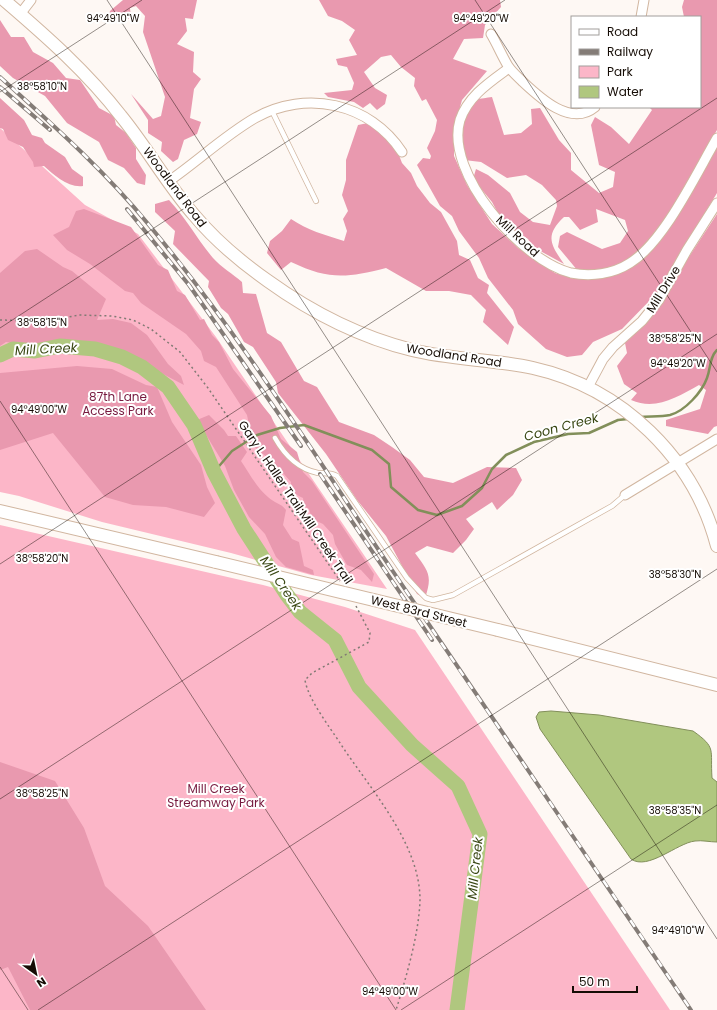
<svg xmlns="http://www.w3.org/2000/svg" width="717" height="1010" font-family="Poppins,sans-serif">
  <rect width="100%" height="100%" fill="#fef8f4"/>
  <!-- green -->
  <g fill="#fcb6c8">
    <path d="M0 128 85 205 138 234 216 337 387 589 311 575 231 553 102 522 19 496 0 492Z"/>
    <path d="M0 525 263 585 345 607 415 630 670 1010H0Z"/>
  </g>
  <!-- forest -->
  <g fill="#e999af">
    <path d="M123 0H197L193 19 185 18 187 31 177 44 194 52 193 72 201 79 194 89 190 118 201 122 197 134 184 140 178 159 173 162 161 151 162 142 148 133V120L131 94 153 119 161 116 165 97 143 32 145 16 136 6 130 8 131 18 120 21 108 18 110 11Z"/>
    <path d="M319 0H500L501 7 485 25 483 38 464 39 453 59 487 71 462 100 454 129V156L467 185 492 224 518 248 555 273 575 279 607 277 634 265 717 147V193L656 294 622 329 593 342 582 355 567 357 546 349 518 324 513 310 488 278 479 258 459 231 452 216 440 206 417 165 423 158 430 159 431 156 427 148 435 131 437 120 426 99 422 101 414 86 415 78 401 67 391 55 381 57 364 72 375 88 387 95 385 104 377 110 370 103 363 108 354 102 328 97 324 93 352 90 354 83 347 67 338 65 336 59 357 55 349 40 355 30 342 21 328 16Z"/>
    <path d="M684 0H717V130L658 232 630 260 595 272 578 271 558 247 560 236 567 232 602 249 620 243 628 231 625 220 596 209 598 222 580 230 569 217H564C544 236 551 245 564 264L533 247 528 239 514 230 500 217 492 202 473 179 476 169 488 175 510 193 520 212 533 222 550 225 557 206 556 200 542 185 526 175 507 178 481 162 464 160C462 142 457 111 476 100 481 98 487 98 492 97L504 135 521 133 532 124 531 109 540 108 559 140 571 153V170L599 193 613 187 615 172 599 165 591 125 595 117 611 127 629 144 652 110 649 107H700V17H684L682 7Z"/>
    <path d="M0 20 11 37H24L33 52 53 63 66 78 80 80 99 108 114 116 116 125 126 133 136 148V159L146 175 145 185 137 183 124 168 108 160 99 142 67 123 45 96 13 78 0 66Z"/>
    <path d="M0 98 24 120 32 135 42 138 45 143 65 157 72 169 83 177V186C68 188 54 175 44 166L34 167 33 162 23 147 8 140 3 129 0 128Z"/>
    <path d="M368 123 383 133 397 150 402 163 411 173 417 186 430 203 441 212 457 241 459 255 470 260 478 278 489 285 487 293 514 327 508 345 483 322 486 310 471 295 449 291H426L386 268C346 278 329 280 291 262L281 270 267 253 270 241 282 231 291 219C307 230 325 235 344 241L347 231 343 219 348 211 342 195 346 180V160L358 125Z"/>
    <path d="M169 200C186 218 197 239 213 258 221 267 233 274 242 282L243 293 256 294 267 333 281 342 304 381 317 387 339 422 374 435 392 447 410 460 424 477 453 483 487 467 516 468 522 480 513 495 497 510 492 502 466 519 474 529 466 540 453 553 427 546 415 553C428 571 433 575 425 598L417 594 386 536 357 500 326 454 278 393 276 382 253 347 244 342 228 314 221 308 208 287 209 281 173 244 175 231 155 212V204Z"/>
    <path d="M84 209 131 227 158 265 168 270 177 291 185 295 200 320 204 319 212 335 219 342 233 369 271 416 281 439 297 452 303 472 312 481 374 574 372 582 361 570 347 565 335 544 333 535 323 524 312 519 309 509 304 506 303 498C295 494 290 491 291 482L275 464 251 444 246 434 249 425 247 415 216 367 204 361 201 351 186 334 141 303 133 293 125 291 90 264 67 250 53 235 69 227 76 211Z"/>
    <path d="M717 214V426L714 427 708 434 666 426V420L700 409 706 390 699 385C677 397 656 411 631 400L637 393 624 384 617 366 627 353 625 343 650 316Z"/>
    <path d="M37 249 63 267 72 271 106 299 97 320 113 319 131 323 147 335 168 364 181 376 184 385 138 361 82 341H54L40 348 6 342 0 346V273L25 251Z"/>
    <path d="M77 366 112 369 146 385 157 387 172 422 201 465 207 487 215 503 204 517 166 507 133 505 105 497 53 433 0 450V373Z"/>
    <path d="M209 415 224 430 228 436H236L247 452 241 461C249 473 257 488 268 497 274 503 281 503 286 510L283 525 292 539 299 542 304 566 313 570 314 575 286 567 276 557 265 534 249 517 234 490 225 466 197 420Z"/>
    <path d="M0 762 55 781 84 828 105 886 148 926 206 1010H30L8 967 0 970Z"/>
  </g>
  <!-- water -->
  <path fill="#b0c77f" stroke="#828f5a" d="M551 711 599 715 693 731C717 748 710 749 712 778L717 782V842C710 842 702 840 695 841 677 843 648 871 631 859L540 729 536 717 539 712Z"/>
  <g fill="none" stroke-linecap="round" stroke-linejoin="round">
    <!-- stream -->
    <g stroke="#828f5a" stroke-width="2.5">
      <path d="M639 417C649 416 661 417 670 415 685 411 702 392 707 378 711 368 709 358 717 350"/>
      <path d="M214 472 232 451 257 435 280 428 304 425 372 450 389 464 391 487 418 510 437 515 462 506 482 488 492 469 506 455 534 442 568 434 589 433 618 420 628 419"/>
    </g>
    <!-- river -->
    <path stroke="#b0c77f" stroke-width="15" d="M0 355 13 349 35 351 60 346 95 349 122 357 142 367 168 387 194 425 214 472 244 529 287 595 300 612 335 640 359 687 412 745 458 786 480 834 457 1010"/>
    <defs>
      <g id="service">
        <path d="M272 111 316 201"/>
        <path d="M275 438C284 454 298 469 318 473 325 474 330 472 337 476L407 578 419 591 426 598 433 600 453 595 612 506 625 495"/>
      </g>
      <g id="minor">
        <path d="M21 13 31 0"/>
        <path d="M641 17 644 0"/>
        <path d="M491 34C497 44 502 56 508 66 512 72 518 77 523 82 540 98 571 127 595 107"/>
        <path d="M509 68C490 82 468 96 460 120 444 173 522 261 571 273 591 277 613 274 630 263 664 242 696 174 717 138"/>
        <path d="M169 181C198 161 224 136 255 118 306 89 370 103 402 152"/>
        <path d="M588 387 603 359 613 347 642 321 659 300 687 250 717 203"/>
        <path d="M625 495 717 439"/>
      </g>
      <g id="secondary">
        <path d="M4 0C46 36 87 72 121 116 147 148 167 184 194 215 215 240 241 262 268 281 311 312 360 337 412 350 452 360 493 359 533 368 622 388 694 458 717 546"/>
        <path d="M0 511 216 562"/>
        <path d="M498 630 717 685"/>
      </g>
    </defs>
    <!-- service casing -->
    <use href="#service" stroke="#d1b6a0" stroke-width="6"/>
    <!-- minor casing -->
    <use href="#minor" stroke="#d1b6a0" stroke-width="11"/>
    <!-- secondary casing -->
    <use href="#secondary" stroke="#d1b6a0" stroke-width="14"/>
    <!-- path -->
    <g stroke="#827a74" stroke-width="1.5" stroke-dasharray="2 3" stroke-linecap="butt">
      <path d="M0 320 48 321 79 315 112 316 133 320 151 329 180 352 208 388 340 581"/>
      <path d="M356 606 370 633 369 642 312 673 305 680C308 699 329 726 340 743 370 789 420 843 420 900 419 934 406 978 396 1010"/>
    </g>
    <!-- service -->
    <use href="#service" stroke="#fff" stroke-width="4.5"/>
    <!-- minor -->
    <use href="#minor" stroke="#fff" stroke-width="9"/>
    <!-- secondary -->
    <use href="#secondary" stroke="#fff" stroke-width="12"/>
    <defs>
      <g id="rail">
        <path d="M0 77C52 124 105 171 149 225 239 333 314 454 392 570 491 717 592 863 691 1010"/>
        <path d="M0 87 50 130"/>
        <path d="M127 209 189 285 301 446"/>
        <path d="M320 474 432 640"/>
      </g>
    </defs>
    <!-- rail casing -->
    <use href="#rail" stroke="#847c77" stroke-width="4"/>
    <!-- rail -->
    <use href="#rail" stroke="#fff" stroke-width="2.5" stroke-dasharray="8" stroke-linecap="butt"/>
    <defs>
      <path id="secondary-bridge" d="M216 562 498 630"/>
    </defs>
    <!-- secondary-bridge casing -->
    <use href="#secondary-bridge" stroke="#d1b6a0" stroke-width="14" stroke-linecap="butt"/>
    <!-- secondary-bridge -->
    <use href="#secondary-bridge" stroke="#fff" stroke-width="12"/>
  </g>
  <!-- ticks -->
  <path fill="none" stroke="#150c05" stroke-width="1" stroke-opacity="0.45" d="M107 0 717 939M475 0 717 372M0 92 142 0M0 328 505 0M0 401 396 1010M0 564 717 98M0 799 717 334M0 967 28 1010M38 1010 717 569M401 1010 717 805"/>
  <g text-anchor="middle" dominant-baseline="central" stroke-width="4" stroke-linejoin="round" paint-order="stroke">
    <!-- street labels -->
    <g font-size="12" fill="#150c05" stroke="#fff">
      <text transform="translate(175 187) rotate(53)">Woodland Road</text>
      <text transform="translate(518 236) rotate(43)">Mill Road</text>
      <text transform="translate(663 289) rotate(-58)">Mill Drive</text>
      <text transform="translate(454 355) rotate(9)">Woodland Road</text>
      <text transform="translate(296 502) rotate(56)">Gary L. Haller Trail;Mill Creek Trail</text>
      <text transform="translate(419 611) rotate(14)">West 83rd Street</text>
    </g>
    <!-- park labels -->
    <g font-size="12" fill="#771a3f" stroke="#fff">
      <text x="118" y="396">87th Lane<tspan x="118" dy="14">Access Park</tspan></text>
      <text x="216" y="788">Mill Creek<tspan x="216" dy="14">Streamway Park</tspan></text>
    </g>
    <!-- water labels -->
    <g font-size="13" font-style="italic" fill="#394713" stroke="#fff">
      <text transform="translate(46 349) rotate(-3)">Mill Creek</text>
      <text transform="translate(561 427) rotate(-15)">Coon Creek</text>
      <text transform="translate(281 583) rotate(55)">Mill Creek</text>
      <text transform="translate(475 868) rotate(-84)">Mill Creek</text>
    </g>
  </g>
  <g font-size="10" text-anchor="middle" fill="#150c05" stroke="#fff" stroke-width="4" stroke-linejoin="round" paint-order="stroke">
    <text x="113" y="22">94°49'10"W</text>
    <text x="481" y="22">94°49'20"W</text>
    <text x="42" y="90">38°58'10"N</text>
    <text x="42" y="326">38°58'15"N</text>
    <text x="675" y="342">38°58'25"N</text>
    <text x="678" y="367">94°49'20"W</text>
    <text x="39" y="413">94°49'00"W</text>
    <text x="42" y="562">38°58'20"N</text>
    <text x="675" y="578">38°58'30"N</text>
    <text x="42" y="797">38°58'25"N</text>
    <text x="675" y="814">38°58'35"N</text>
    <text x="678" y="934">94°49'10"W</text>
    <text x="390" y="995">94°49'00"W</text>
  </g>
  <!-- legend -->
  <rect x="571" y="16" width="130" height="92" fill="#ffffff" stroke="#a19e9b"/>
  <rect x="579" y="29" width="20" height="6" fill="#ffffff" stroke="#a19e9b"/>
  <text x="607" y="36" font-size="12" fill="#150c05">Road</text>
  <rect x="579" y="49" width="20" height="6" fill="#847c77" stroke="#a19e9b"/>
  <text x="607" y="56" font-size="12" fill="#150c05">Railway</text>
  <rect x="579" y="66" width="20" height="12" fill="#fcb6c8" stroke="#a19e9b"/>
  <text x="607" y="76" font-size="12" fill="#150c05">Park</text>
  <rect x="579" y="86" width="20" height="12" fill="#b0c77f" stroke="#a19e9b"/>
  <text x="607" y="96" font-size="12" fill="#150c05">Water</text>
  <!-- north arrow -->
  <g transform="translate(36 974) rotate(147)" stroke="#ffffff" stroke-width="3" paint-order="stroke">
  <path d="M0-3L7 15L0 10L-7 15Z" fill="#150c05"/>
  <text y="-6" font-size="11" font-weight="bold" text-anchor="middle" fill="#150c05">N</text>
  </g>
  <!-- scale -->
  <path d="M573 986v6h64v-6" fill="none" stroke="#150c05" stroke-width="2"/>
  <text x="579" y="986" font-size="12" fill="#150c05" stroke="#ffffff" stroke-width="3" paint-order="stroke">50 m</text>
</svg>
